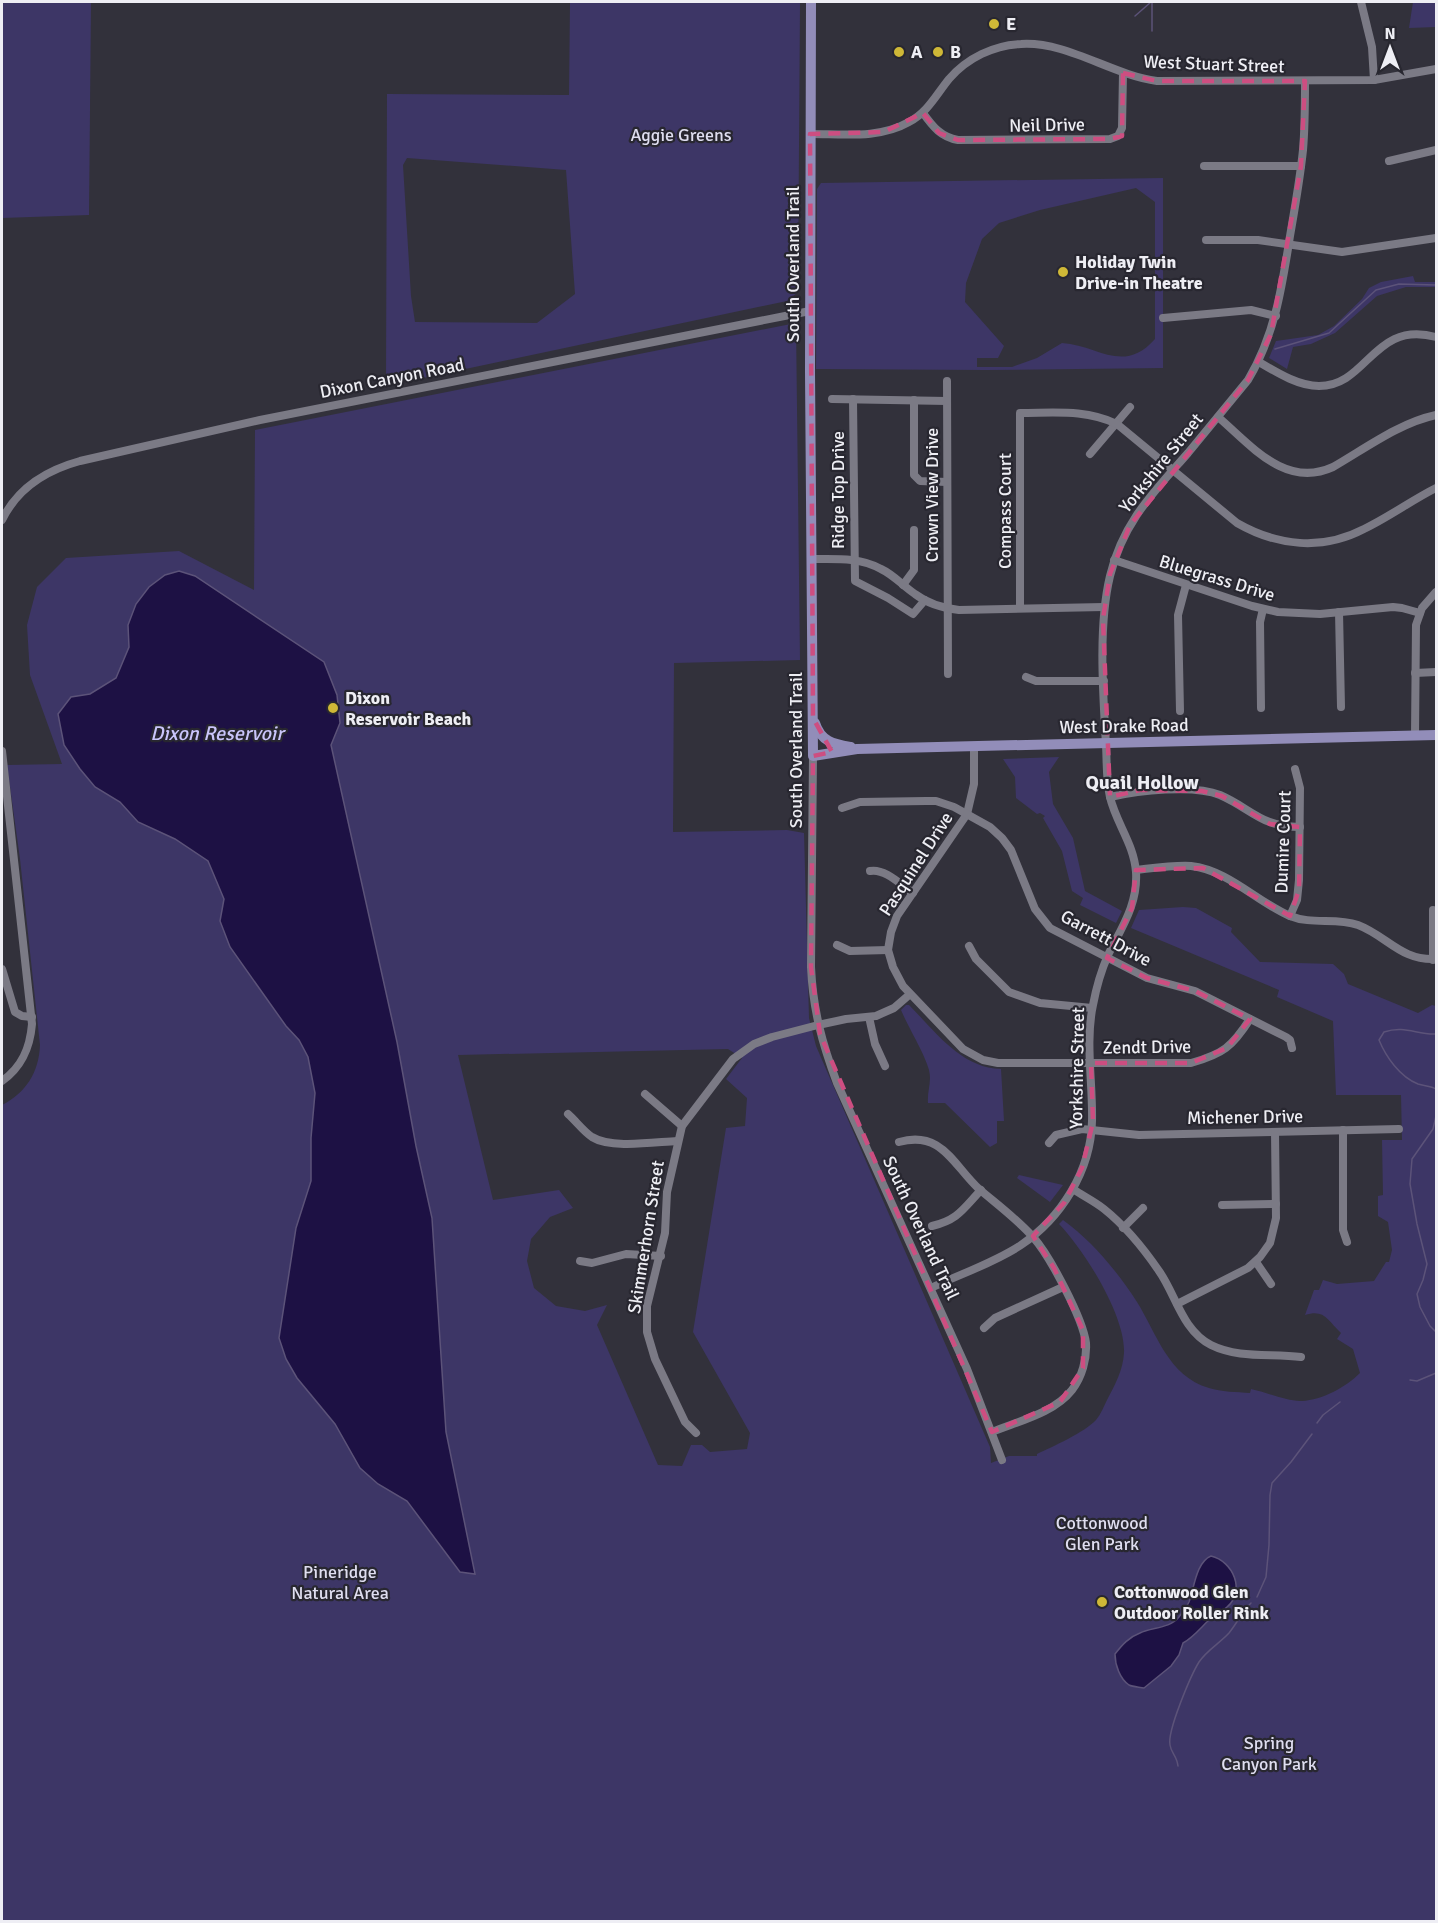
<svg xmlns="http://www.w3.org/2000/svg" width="1438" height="1923" font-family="Signika,sans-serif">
  <rect width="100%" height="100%" fill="#32313b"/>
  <!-- green -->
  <g fill="#3d3666" fill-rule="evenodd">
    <path d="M2 2H91L89 215 2 218Z"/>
    <path d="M570 2H800L798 292 787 301 423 378 386 380 387 94 569 95ZM407 158 566 170 575 294 537 323 415 322 411 296 403 165Z"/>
    <path d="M1413 2H1436V27L1409 28Z"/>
    <path d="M1163 178V368L986 370 816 369 817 189 821 183ZM1136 188 1155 202V339C1123 375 1098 345 1062 343L1037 358 1012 367H977V358H998L1004 346 965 302 966 283 982 239 999 223 1040 210Z"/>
    <path d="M1413 276 1415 282H1436V287H1406L1377 296 1335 333 1311 344 1293 347 1287 369 1269 358 1276 341 1318 335 1334 326 1362 299 1369 288 1381 282Z"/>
    <path d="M796 323 800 660 674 663 673 832 787 830 804 833 809 1018 816 1046 990 1447 991 1463 1009 1456H1037V1454C1052 1447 1085 1432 1096 1420 1101 1414 1104 1406 1107 1400 1115 1385 1123 1370 1124 1353 1126 1316 1084 1250 1059 1224L1063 1220C1092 1241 1117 1271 1137 1302 1157 1334 1168 1376 1209 1388 1221 1392 1237 1392 1250 1393L1251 1389C1266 1392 1288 1402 1302 1401 1322 1400 1346 1387 1360 1373L1353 1349 1337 1339 1341 1333C1327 1320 1325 1309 1305 1315L1314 1290H1319L1323 1280 1337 1284 1374 1281 1386 1262H1389L1392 1250 1388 1222 1378 1216V1196L1383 1195 1382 1140H1402L1401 1095H1336L1333 1021 1277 997 1279 990 1131 928 1139 910 1183 907 1196 908 1232 928 1231 932 1260 962 1333 964 1344 974 1348 984 1418 1013 1432 1005 1436 1006V1921H2V1105C26 1093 39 1072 40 1045L20 859 7 765 62 764 30 675 27 625 37 587 66 558 179 551 254 590 255 430ZM728 1049 742 1058 726 1079 747 1098 745 1126 726 1128 693 1332 750 1433 747 1449 710 1452 702 1445H691L682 1466 658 1465 597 1325 607 1305 585 1311 556 1306 534 1288 527 1261 531 1239 550 1217 573 1208 559 1190 493 1200 458 1055Z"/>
    <path d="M1059 757 1049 772 1053 804 1073 838 1085 891 1122 911 1116 923 1080 905 1083 898 1072 891 1062 851 1043 818 1045 816 1040 813 1037 814 1016 798 1015 777 1003 759Z"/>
    <path d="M906 1005H909C936 1032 961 1068 1001 1069L1004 1121H997V1143L990 1147 945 1103H928C927 1091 932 1082 929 1070 925 1054 908 1027 901 1010Z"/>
    <path d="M1019 1175 1063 1185 1050 1202 1017 1178Z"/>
  </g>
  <!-- water -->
  <g fill="#1d1144" stroke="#5c5379" stroke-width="1.5">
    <path d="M179 571 195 576 324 662 337 695 340 723 331 745 397 1042 416 1146 432 1218 446 1432 475 1574 460 1572 407 1501 378 1484 360 1468 335 1424 297 1378 286 1359 279 1338 296 1228 311 1181V1138L315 1093 308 1057 299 1040 286 1026 230 947 220 921 224 899 208 861 175 839 138 822 120 802 95 787 80 769 64 745 58 714 71 697 90 694 116 678 129 647 128 625 136 604 149 587 165 575Z"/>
    <path d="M1211 1556C1233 1561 1246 1591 1227 1607 1222 1612 1216 1613 1211 1618 1202 1626 1194 1637 1183 1643L1179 1655 1171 1666 1144 1688C1140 1687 1133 1687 1129 1685 1120 1679 1115 1665 1115 1654 1122 1645 1129 1637 1140 1633 1152 1627 1169 1629 1179 1617 1182 1613 1187 1606 1189 1602 1194 1589 1196 1562 1211 1556Z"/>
  </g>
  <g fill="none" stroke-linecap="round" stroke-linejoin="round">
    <!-- stream -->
    <g stroke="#5c5379" stroke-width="1.5">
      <path d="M1135 16 1151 2"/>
      <path d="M1152 31V2"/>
      <path d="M1275 349 1329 333 1376 290 1399 284 1436 285"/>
      <path d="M1436 1034C1417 1035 1405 1025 1384 1032L1379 1040C1386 1057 1400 1077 1418 1084 1424 1086 1431 1086 1436 1089"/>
      <path d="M1436 1116 1433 1129 1412 1159 1410 1184 1417 1224 1427 1264 1423 1280 1417 1294 1420 1307 1430 1326 1436 1332"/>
      <path d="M1410 1380 1417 1381 1436 1373"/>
      <path d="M1317 1423 1323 1415 1340 1402"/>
      <path d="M1257 1597 1266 1577 1269 1545 1270 1495 1272 1483 1291 1462 1312 1434"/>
      <path d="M1178 1766C1177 1756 1171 1753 1170 1745 1167 1731 1191 1675 1199 1662 1207 1650 1220 1643 1229 1633 1237 1623 1242 1612 1251 1603"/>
    </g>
    <!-- minor -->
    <g stroke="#7b7a85" stroke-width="8">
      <path d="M1361 2 1372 47 1374 80"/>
      <path d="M923 113C933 127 941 137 958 140L1110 139 1118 136 1122 128 1123 73"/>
      <path d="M810 134C844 134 879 139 909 122 928 112 936 95 949 79 967 58 994 45 1021 44 1067 41 1112 75 1157 81L1374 80 1436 69"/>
      <path d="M1389 161 1436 150"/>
      <path d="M1204 166H1301"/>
      <path d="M1206 240H1258L1342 252 1436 238"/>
      <path d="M1163 318 1251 310 1276 316"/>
      <path d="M1259 362C1276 372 1298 386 1319 386 1368 386 1373 320 1436 337"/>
      <path d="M947 381 948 674"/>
      <path d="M832 399 947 401"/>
      <path d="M853 399 855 581 888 598 913 614 925 600"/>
      <path d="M914 400V475L920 481 947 482"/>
      <path d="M1218 417C1251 445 1285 489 1333 467 1366 448 1399 423 1436 415"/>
      <path d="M1090 454 1130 407"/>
      <path d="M2 520C18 487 47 470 80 461L260 420 810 311"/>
      <path d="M812 559C835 559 860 557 881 569 894 575 903 586 915 594 928 604 942 608 959 610L1104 607"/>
      <path d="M1114 560 1252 606 1278 612 1320 614 1393 607 1402 608 1420 613"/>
      <path d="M903 585 914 570V530"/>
      <path d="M1020 608V413C1055 413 1085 409 1117 424L1237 523C1277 546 1322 551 1364 529 1389 517 1412 500 1436 488"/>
      <path d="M1339 612 1341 707"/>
      <path d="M1415 673 1436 672"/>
      <path d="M1026 677 1036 681H1104"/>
      <path d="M1261 708 1260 622 1263 609"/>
      <path d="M1180 711 1178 615 1186 585"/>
      <path d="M1415 735 1416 625 1422 608 1436 592"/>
      <path d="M974 746V784L967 814 897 916 891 932 888 950 893 967 903 986 963 1049 983 1060 998 1063H1191C1223 1054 1232 1047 1250 1019"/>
      <path d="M2 751 32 1024C30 1048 22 1067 2 1081"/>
      <path d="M813 756 811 967C813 1010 822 1043 837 1083L967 1369 1002 1460"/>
      <path d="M1110 797C1138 791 1193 784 1220 795 1252 809 1261 827 1300 827"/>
      <path d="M842 808 860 802 926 801H936L954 807 990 827 1002 838 1011 850 1035 909 1050 928 1147 978 1195 991 1286 1037 1290 1040 1292 1048"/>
      <path d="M1136 870C1154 868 1173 865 1191 866 1228 870 1257 902 1290 916 1312 925 1336 917 1358 925 1387 936 1401 961 1436 959"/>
      <path d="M870 871C885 868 901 885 913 893"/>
      <path d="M1290 916 1297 900 1299 880 1300 788 1295 769"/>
      <path d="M837 945 850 951 888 950"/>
      <path d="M969 946 976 959 1009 992 1040 1003 1092 1008"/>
      <path d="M1433 960V910"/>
      <path d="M2 969 15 1012 22 1016 32 1017"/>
      <path d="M869 1017 875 1044 885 1066"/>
      <path d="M645 1094 682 1126"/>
      <path d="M568 1114C576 1121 583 1131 592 1137 611 1149 655 1142 677 1141"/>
      <path d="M1343 1130V1230L1347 1242"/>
      <path d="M899 1142C942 1130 953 1165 979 1189 998 1205 1017 1219 1033 1237 1050 1256 1083 1319 1086 1343 1087 1359 1082 1377 1072 1390 1054 1413 1019 1421 992 1432"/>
      <path d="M1049 1143 1056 1135 1082 1129 1139 1135 1399 1129"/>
      <path d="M1073 1189C1083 1196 1094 1201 1104 1209 1124 1225 1144 1249 1159 1271 1176 1295 1182 1330 1211 1345 1239 1359 1272 1353 1301 1357"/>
      <path d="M1222 1205 1276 1204"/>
      <path d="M932 1226C958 1220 963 1209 981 1190"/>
      <path d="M1123 1228 1143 1208"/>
      <path d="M580 1261 592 1263 626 1254 661 1256"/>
      <path d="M1256 1262 1271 1284"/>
      <path d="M931 1288C960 1274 994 1263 1021 1245 1061 1218 1091 1171 1092 1121 1093 1084 1085 1042 1093 1005 1096 989 1101 971 1108 955 1122 927 1138 904 1136 872 1134 844 1116 823 1110 797 1106 780 1107 762 1106 745 1103 693 1098 626 1110 576 1123 522 1153 493 1188 453 1208 429 1228 404 1248 380 1275 335 1282 287 1290 236 1295 207 1300 179 1303 150 1305 127 1305 104 1305 81"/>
      <path d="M1177 1304 1248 1268 1260 1257 1270 1243 1276 1218 1275 1132"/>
      <path d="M984 1328 995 1318 1063 1287"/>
      <path d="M696 1433 685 1422 655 1359 647 1332V1306L665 1233 667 1192 682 1126 733 1059 754 1044 772 1037 818 1025 846 1019 876 1016 894 1008 909 995"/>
    </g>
    <!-- major -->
    <g stroke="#928db9" stroke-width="10">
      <path d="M811 2 810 372 813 756 857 749 1436 735"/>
      <path d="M815 723C821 742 834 744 851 747"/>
    </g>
  </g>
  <!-- marked area -->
  <path fill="none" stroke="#cd4e81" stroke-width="4.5" stroke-dasharray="12 8" stroke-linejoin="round" d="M1123 73 1157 81H1305L1301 166 1271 334 1248 380 1130 525 1110 574 1103 619 1110 797 1140 790 1202 791 1222 796 1270 824 1300 827 1299 890 1290 916 1203 868 1136 870 1132 908 1107 958 1147 978 1195 991 1250 1019 1227 1048 1191 1063H1091L1093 1122 1082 1168 1064 1203 1033 1236 1054 1268 1083 1330V1368L1060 1402 992 1432 820 1034 811 967 813 756 832 752 813 718 810 134 884 132 923 113 939 133 958 140 1110 139 1122 136Z"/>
  <!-- markers -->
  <g fill="#cfb837" stroke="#282730" stroke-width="2">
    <circle cx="994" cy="24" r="6"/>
    <circle cx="899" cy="52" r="6"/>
    <circle cx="938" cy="52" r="6"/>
    <circle cx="1063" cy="272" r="6"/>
    <circle cx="333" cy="708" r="6"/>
    <circle cx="1102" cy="1602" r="6"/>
  </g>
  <g text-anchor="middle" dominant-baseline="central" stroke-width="4.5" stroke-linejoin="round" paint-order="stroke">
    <!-- poi labels -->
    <g font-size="18" font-weight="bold" fill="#eeeef4" stroke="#282730" text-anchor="start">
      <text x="1006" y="24">E</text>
      <text x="911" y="52">A</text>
      <text x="950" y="52">B</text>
      <text x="1075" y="262">Holiday Twin<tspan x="1075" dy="21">Drive-in Theatre</tspan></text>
      <text x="345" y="698">Dixon<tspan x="345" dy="21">Reservoir Beach</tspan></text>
      <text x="1114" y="1592">Cottonwood Glen<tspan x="1114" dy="21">Outdoor Roller Rink</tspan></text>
    </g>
    <!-- street labels -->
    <g font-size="18" fill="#eeeef4" stroke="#282730">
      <text transform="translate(1214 64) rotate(2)">West Stuart Street</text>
      <text transform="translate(1047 125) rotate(-1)">Neil Drive</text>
      <text transform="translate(793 264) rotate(-90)">South Overland Trail</text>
      <text transform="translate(392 378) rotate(-11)">Dixon Canyon Road</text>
      <text transform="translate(1161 463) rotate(-51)">Yorkshire Street</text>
      <text transform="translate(838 490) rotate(-90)">Ridge Top Drive</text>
      <text transform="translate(932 495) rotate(-90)">Crown View Drive</text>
      <text transform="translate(1005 511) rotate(-90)">Compass Court</text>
      <text transform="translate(1217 578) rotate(17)">Bluegrass Drive</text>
      <text transform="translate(1124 726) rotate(-1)">West Drake Road</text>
      <text transform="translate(796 750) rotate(-90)">South Overland Trail</text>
      <text transform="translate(1283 842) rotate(-88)">Dumire Court</text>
      <text transform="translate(916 864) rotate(-57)">Pasquinel Drive</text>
      <text transform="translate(1106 938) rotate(28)">Garrett Drive</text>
      <text transform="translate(1147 1047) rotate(-1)">Zendt Drive</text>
      <text transform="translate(1077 1068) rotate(-89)">Yorkshire Street</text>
      <text transform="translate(1245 1117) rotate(-1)">Michener Drive</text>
      <text transform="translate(921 1228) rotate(65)">South Overland Trail</text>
      <text transform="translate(646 1237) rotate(-81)">Skimmerhorn Street</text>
    </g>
    <!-- park labels -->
    <g font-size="18" fill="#dfdef0" stroke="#282730">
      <text x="681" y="135">Aggie Greens</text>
      <text x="1102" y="1523">Cottonwood<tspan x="1102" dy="21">Glen Park</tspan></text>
      <text x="340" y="1572">Pineridge<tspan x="340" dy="21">Natural Area</tspan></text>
      <text x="1269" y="1743">Spring<tspan x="1269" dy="21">Canyon Park</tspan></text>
    </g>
    <!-- water labels -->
    <g font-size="20" font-style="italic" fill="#c9c5fa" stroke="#282730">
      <text x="217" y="733">Dixon Reservoir</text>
    </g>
    <!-- neighbourhood labels -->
    <g font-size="20" font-weight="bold" fill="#eeeef4" stroke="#282730">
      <text x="1142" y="782">Quail Hollow</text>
    </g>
  </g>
  <!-- border -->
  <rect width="1438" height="1923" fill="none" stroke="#eeeef4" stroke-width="6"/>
  <!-- north arrow -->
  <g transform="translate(1390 48)" stroke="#282730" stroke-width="4.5" paint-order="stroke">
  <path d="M0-4.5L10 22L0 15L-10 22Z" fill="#eeeef4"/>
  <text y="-9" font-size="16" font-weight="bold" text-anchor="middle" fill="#eeeef4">N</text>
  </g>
</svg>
